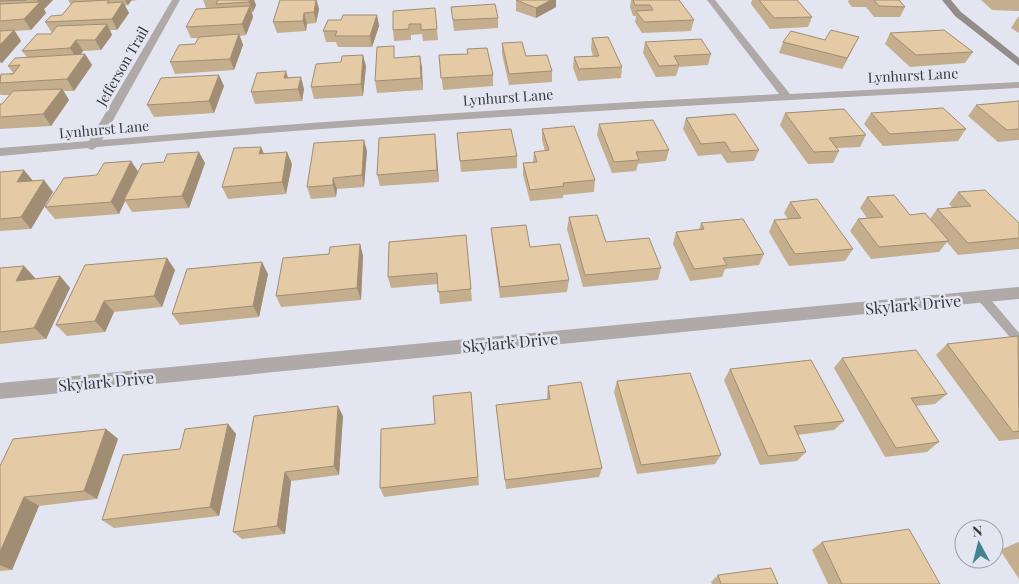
<svg xmlns="http://www.w3.org/2000/svg" width="1019" height="584" font-family="'Playfair Display',serif">
  <rect width="100%" height="100%" fill="#e3e6f1"/>
  <g fill="none" stroke-linecap="round" stroke-linejoin="round">
    <!-- lane -->
    <path fill="#afa9a7" fill-rule="evenodd" d="M982 293 986 294 1019 333V344L1015 343 978 300 977 297 978 294Z"/>
    <!-- street -->
    <g fill="#afa9a7" fill-rule="evenodd">
      <path d="M172 0H180L102 140C327 120 553 106 779 94L707 0H715L790 94 1019 82V88C711 104 404 120 97 147L92 150 87 148 0 156V148L89 141Z"/>
      <path d="M1019 287V299L0 399V383Z"/>
    </g>
    <!-- secondary -->
    <path fill="#948c89" fill-rule="evenodd" d="M942 0H951L961 12 1019 58V66L955 16Z"/>
  </g>
  <!-- wall -->
  <g fill="#c4ae8e">
    <path d="M0 0H53L44 9 46 13 31 30 15 31 21 41 2 63H0Z"/>
    <path d="M68 0H138L131 1 128 5 125 6 129 13 117 30H110L112 35 101 50 83 51 81 54H85L92 65 74 91H64L69 100 51 126 0 129V104H2L10 95H1L0 94V75L13 73 8 66 27 57 22 51 51 34 52 33 45 22 62 15 71 5Z"/>
    <path d="M203 0H254L256 5 253 12H252L253 17 246 35 240 36 243 45 234 70 175 74 170 62 195 44 198 38H191L186 27 206 8Z"/>
    <path d="M280 0H317L319 9 316 23 307 24 306 31 277 33 273 22Z"/>
    <path d="M516 0 556 7 536 18 516 11Z"/>
    <path d="M631 0H679L694 20 691 31 642 33 635 22 636 16H633L630 7Z"/>
    <path d="M752 0H797L812 17 808 27 770 29 751 4Z"/>
    <path d="M849 0H899L905 7 900 17H874L866 7H852L848 2Z"/>
    <path d="M981 0H1019V11L992 10Z"/>
    <path d="M451 7 498 18V28L454 31Z"/>
    <path d="M435 8 438 40 423 41 422 34 411 35V40L394 41 393 30Z"/>
    <path d="M377 15 379 26 372 47H338L336 42H326L323 31 341 20Z"/>
    <path d="M1018 17H1019V33L1011 28Z"/>
    <path d="M890 33 973 52 965 63 910 67 885 44Z"/>
    <path d="M592 38 622 67 621 78 578 81 573 68 574 57 593 56 591 49Z"/>
    <path d="M825 40 853 48 842 69 779 53 783 42Z"/>
    <path d="M645 42 711 54 708 65 679 67 676 76 656 77 643 53Z"/>
    <path d="M502 43 552 71V82L509 85 502 54Z"/>
    <path d="M467 49 493 75V86L443 90 439 55 468 54Z"/>
    <path d="M420 56 423 90 377 93 375 81 396 58Z"/>
    <path d="M366 66 363 96 314 99 311 87Z"/>
    <path d="M286 71 288 78 304 89 302 101 255 104 251 92Z"/>
    <path d="M224 86 214 113 154 117 147 105Z"/>
    <path d="M1019 101V140L998 142 968 116 976 105Z"/>
    <path d="M785 113 866 135 860 147 837 148 839 151 833 163 808 164 780 125Z"/>
    <path d="M871 113 966 129 958 141 883 146 864 124Z"/>
    <path d="M686 118 759 150 754 161 727 163 721 154 698 156 683 129Z"/>
    <path d="M599 124 669 150 666 161 638 164 636 171 612 173 597 135Z"/>
    <path d="M542 129 595 180 594 192 563 195V198L530 201 523 175V163L533 162 534 152 545 151 542 140Z"/>
    <path d="M457 133 517 156V168L461 172Z"/>
    <path d="M436 146 439 182 380 186 377 175Z"/>
    <path d="M367 151 364 187 337 189 336 197 311 199 307 187Z"/>
    <path d="M264 154 292 164 286 194 228 199 222 187Z"/>
    <path d="M131 161 138 172 205 163 189 208 132 212 125 201 119 214 55 219 45 207 97 175Z"/>
    <path d="M0 172 33 181 53 192 31 229 0 231Z"/>
    <path d="M958 192 1019 223V249L958 255 947 242 939 252 871 259 850 231 858 219 867 218 860 208 867 197 910 215 930 219 937 209 952 207 949 204Z"/>
    <path d="M790 202 853 249 845 261 789 266 769 232 774 220 788 219 784 213Z"/>
    <path d="M569 217 606 242 661 268 658 280 583 287 567 229Z"/>
    <path d="M701 223 764 254 759 265 725 269 722 277 690 281 673 244 676 232 699 230Z"/>
    <path d="M491 228 530 247 569 280 567 292 500 298 492 239Z"/>
    <path d="M466 235 472 301 440 304 438 284 391 288 388 277Z"/>
    <path d="M360 244 363 256 361 300 281 307 276 296 329 254Z"/>
    <path d="M85 265 175 270 162 307 114 312 105 332 67 336 56 325Z"/>
    <path d="M24 266 35 278 34 279 60 276 70 288 46 339 0 344V268Z"/>
    <path d="M268 274 259 317 180 325 172 314Z"/>
    <path d="M1019 337V439L999 441 936 355 947 344Z"/>
    <path d="M842 358 947 394 935 404 916 406 939 442 927 452 885 457 834 368Z"/>
    <path d="M730 369 844 421 834 430 798 435 806 452 797 461 760 465 724 380Z"/>
    <path d="M617 381 721 455 715 464 637 474 614 392Z"/>
    <path d="M548 386 602 468 599 477 506 489 497 415 496 405 547 400V396Z"/>
    <path d="M471 392 479 485 384 497 380 488Z"/>
    <path d="M254 416H343L339 475 291 481 285 534 242 539 233 532Z"/>
    <path d="M228 424 236 434 219 516 114 528 102 520 180 449Z"/>
    <path d="M106 429 118 439 97 499 39 506 12 570 0 571V466Z"/>
    <path d="M822 542 940 584H828L812 550Z"/>
    <path d="M1019 542V579L1000 550 1016 543Z"/>
    <path d="M718 575 778 584H712L711 582Z"/>
  </g>
  <!-- shaded-wall -->
  <g fill="#a08d74">
    <path d="M37 0H53L44 9 46 13 31 30 24 19 39 3Z"/>
    <path d="M125 0H131V1L128 5Z"/>
    <path d="M250 0H254L256 5 253 12 249 2Z"/>
    <path d="M316 0 319 9 316 23 314 12Z"/>
    <path d="M551 0H556V7L536 18V8Z"/>
    <path d="M123 2 129 13 117 30 112 19Z"/>
    <path d="M250 6 253 17 246 35 242 24Z"/>
    <path d="M304 13 307 24 306 31 303 21Z"/>
    <path d="M377 15 379 26 372 47 370 36Z"/>
    <path d="M107 24 112 35 101 50 95 40Z"/>
    <path d="M14 30 21 41 2 63 0 61V45Z"/>
    <path d="M239 34 243 45 234 70 230 59Z"/>
    <path d="M859 37 853 48 842 69 847 58Z"/>
    <path d="M76 40 83 51 77 59 70 48Z"/>
    <path d="M85 54 92 65 74 91 67 79Z"/>
    <path d="M363 55 366 66 363 96 361 84Z"/>
    <path d="M420 56 422 67 423 90 421 78Z"/>
    <path d="M286 71 289 82 284 78Z"/>
    <path d="M219 75 224 86 214 113 209 101Z"/>
    <path d="M301 77 304 89 302 101 298 89Z"/>
    <path d="M62 89 69 100 51 126 43 114Z"/>
    <path d="M435 134 439 182 437 170Z"/>
    <path d="M364 140 367 151 364 187 362 175Z"/>
    <path d="M261 147 266 158 259 154Z"/>
    <path d="M199 152 205 163 189 208 182 196Z"/>
    <path d="M287 152 292 164 286 194 282 182Z"/>
    <path d="M131 161 139 173 124 200 125 201 119 214 111 202Z"/>
    <path d="M24 170 34 182H17Z"/>
    <path d="M333 178 337 189 336 197 333 185Z"/>
    <path d="M44 180 53 192 31 229 21 217Z"/>
    <path d="M360 244 363 256 361 300 357 288Z"/>
    <path d="M167 258 175 270 162 307 154 296Z"/>
    <path d="M262 262 268 274 259 317 253 306Z"/>
    <path d="M24 266 35 278 27 292 16 281Z"/>
    <path d="M60 276 70 288 46 339 34 328Z"/>
    <path d="M104 301 114 312 105 332 95 321Z"/>
    <path d="M338 406 343 416 339 475 334 466Z"/>
    <path d="M228 424 236 434 219 516 210 507Z"/>
    <path d="M106 429 118 439 97 499 84 491Z"/>
    <path d="M285 472 291 481 285 534 277 526Z"/>
    <path d="M24 497 39 506 12 570 0 565V552Z"/>
  </g>
  <!-- building -->
  <g fill="#e4caa5" stroke="#a08d74">
    <path d="M0 0H26L0 1Z"/>
    <path d="M109 0 107 3 123 2 112 19 45 22 51 16 62 15 73 2Z"/>
    <path d="M218 0H250L249 2 216 4Z"/>
    <path d="M280 0H316L314 12 304 13 303 21 273 22Z"/>
    <path d="M516 0H551L536 8Z"/>
    <path d="M633 0H679L694 20 644 22 636 11 653 10 650 5H635Z"/>
    <path d="M759 0H797L812 17 774 18Z"/>
    <path d="M874 0H899L905 7 879 6Z"/>
    <path d="M40 2 24 19 0 21V4Z"/>
    <path d="M495 4 498 18 453 20 451 7Z"/>
    <path d="M250 6 242 24 186 27 196 9Z"/>
    <path d="M435 8 437 29 421 30V24H409V29L393 30V11Z"/>
    <path d="M343 15H377L370 36H335L337 31H323L328 20H341Z"/>
    <path d="M107 24 95 40H76L70 48 22 51 37 34H51L57 26Z"/>
    <path d="M14 30 0 45V31Z"/>
    <path d="M831 30 859 37 847 58 783 42 791 31 825 40Z"/>
    <path d="M944 30 973 52 916 55 890 33Z"/>
    <path d="M239 34 230 59 170 62 179 45 195 44 199 37Z"/>
    <path d="M608 37 622 67 579 69 574 57 599 56 592 38Z"/>
    <path d="M701 39 711 54 674 56 679 65 659 66 645 42Z"/>
    <path d="M522 42 526 56 547 55 552 71 509 74 502 43Z"/>
    <path d="M394 46V58L420 56 421 78 375 81 377 47Z"/>
    <path d="M487 48 493 75 441 78 439 55 468 54 467 49Z"/>
    <path d="M85 54 67 79 0 83 1 74H13L20 65 8 66 15 58Z"/>
    <path d="M363 55 361 84 311 87 316 64 341 62 342 56Z"/>
    <path d="M286 71 284 78 301 77 298 89 251 92 257 73Z"/>
    <path d="M219 75 209 101 147 105 161 78Z"/>
    <path d="M62 89 43 114 0 117V104H2L13 91Z"/>
    <path d="M1019 101V129L1007 130 976 105Z"/>
    <path d="M943 108 966 129 890 134 871 113Z"/>
    <path d="M844 109 866 135 829 138 839 151 814 152 785 113Z"/>
    <path d="M735 114 759 150 731 152 725 142 701 144 686 118Z"/>
    <path d="M653 120 669 150 636 152 639 160 614 162 599 124Z"/>
    <path d="M574 126 595 180 563 183 564 186 530 190 523 163 537 162 534 152 549 150 542 129Z"/>
    <path d="M511 129 517 156 460 161 457 133Z"/>
    <path d="M435 134 437 170 377 175 379 138Z"/>
    <path d="M364 140 362 175 333 178V185L307 187 314 143Z"/>
    <path d="M261 147 259 154 287 152 282 182 222 187 234 148Z"/>
    <path d="M199 152 182 196 124 200 142 164 164 162 167 154Z"/>
    <path d="M131 161 111 202 45 207 64 178 97 175 104 163Z"/>
    <path d="M24 170 17 182 44 180 21 217 0 219V172Z"/>
    <path d="M985 190 1019 223V238L968 243 937 209 971 206 958 192Z"/>
    <path d="M894 195 910 215 925 213 949 241 879 247 858 219 883 217 867 197Z"/>
    <path d="M817 199 853 249 795 254 774 220 801 218 790 202Z"/>
    <path d="M597 215 606 242 649 238 661 268 585 275 569 217Z"/>
    <path d="M743 219 764 254 723 258 727 265 694 269 676 232 704 229 701 223Z"/>
    <path d="M526 225 530 247 560 244 569 280 500 287 491 228Z"/>
    <path d="M466 235 471 289 438 292 437 273 388 277 389 242Z"/>
    <path d="M360 244 357 288 276 296 283 258 329 254 330 247Z"/>
    <path d="M167 258 154 296 104 301 95 321 56 325 85 265Z"/>
    <path d="M262 262 253 306 172 314 187 269Z"/>
    <path d="M24 266 16 281 60 276 34 328 0 332V268Z"/>
    <path d="M1018 336 1019 431 1013 432 947 344Z"/>
    <path d="M916 350 947 394 911 398 939 442 896 448 842 358Z"/>
    <path d="M811 360 844 421 794 426 806 452 768 456 730 369Z"/>
    <path d="M690 373 721 455 641 465 617 381Z"/>
    <path d="M581 382 602 468 505 480 496 405 550 399 548 386Z"/>
    <path d="M471 392 478 477 380 488 381 429 435 424 433 396Z"/>
    <path d="M338 406 334 466 285 472 277 526 233 532 254 416Z"/>
    <path d="M228 424 210 507 102 520 123 455 180 449 185 429Z"/>
    <path d="M106 429 84 491 24 497 0 552V466L13 439Z"/>
    <path d="M909 529 940 584H842L822 542Z"/>
    <path d="M771 568 778 584H721L718 575Z"/>
  </g>
  <g text-anchor="middle" dominant-baseline="central" stroke-width="5" stroke-linejoin="round" paint-order="stroke">
    <!-- far-street labels -->
    <g font-size="14" fill="#35363b" stroke="#e3e6f1">
      <text transform="translate(122 66) rotate(-60)">Jefferson Trail</text>
      <text transform="translate(913 75) rotate(-3)">Lynhurst Lane</text>
      <text transform="translate(508 97) rotate(-4)">Lynhurst Lane</text>
      <text transform="translate(104 129) rotate(-5)">Lynhurst Lane</text>
    </g>
    <!-- street labels -->
    <g font-size="16" fill="#35363b" stroke="#e3e6f1">
      <text transform="translate(913 304) rotate(-5)">Skylark Drive</text>
      <text transform="translate(510 342) rotate(-5)">Skylark Drive</text>
      <text transform="translate(106 381) rotate(-5)">Skylark Drive</text>
    </g>
  </g>
  <!-- north arrow -->
  <g transform="translate(979 544) rotate(353)"><circle r="24" fill="#e3e6f1" stroke="#9da0a8"/>
  <path d="M0-4L9 19L0 12L-9 19Z" fill="#408591"/>
  <text y="-8" font-size="14" font-weight="bold" text-anchor="middle" fill="#35363b">N</text>
  </g>
</svg>
